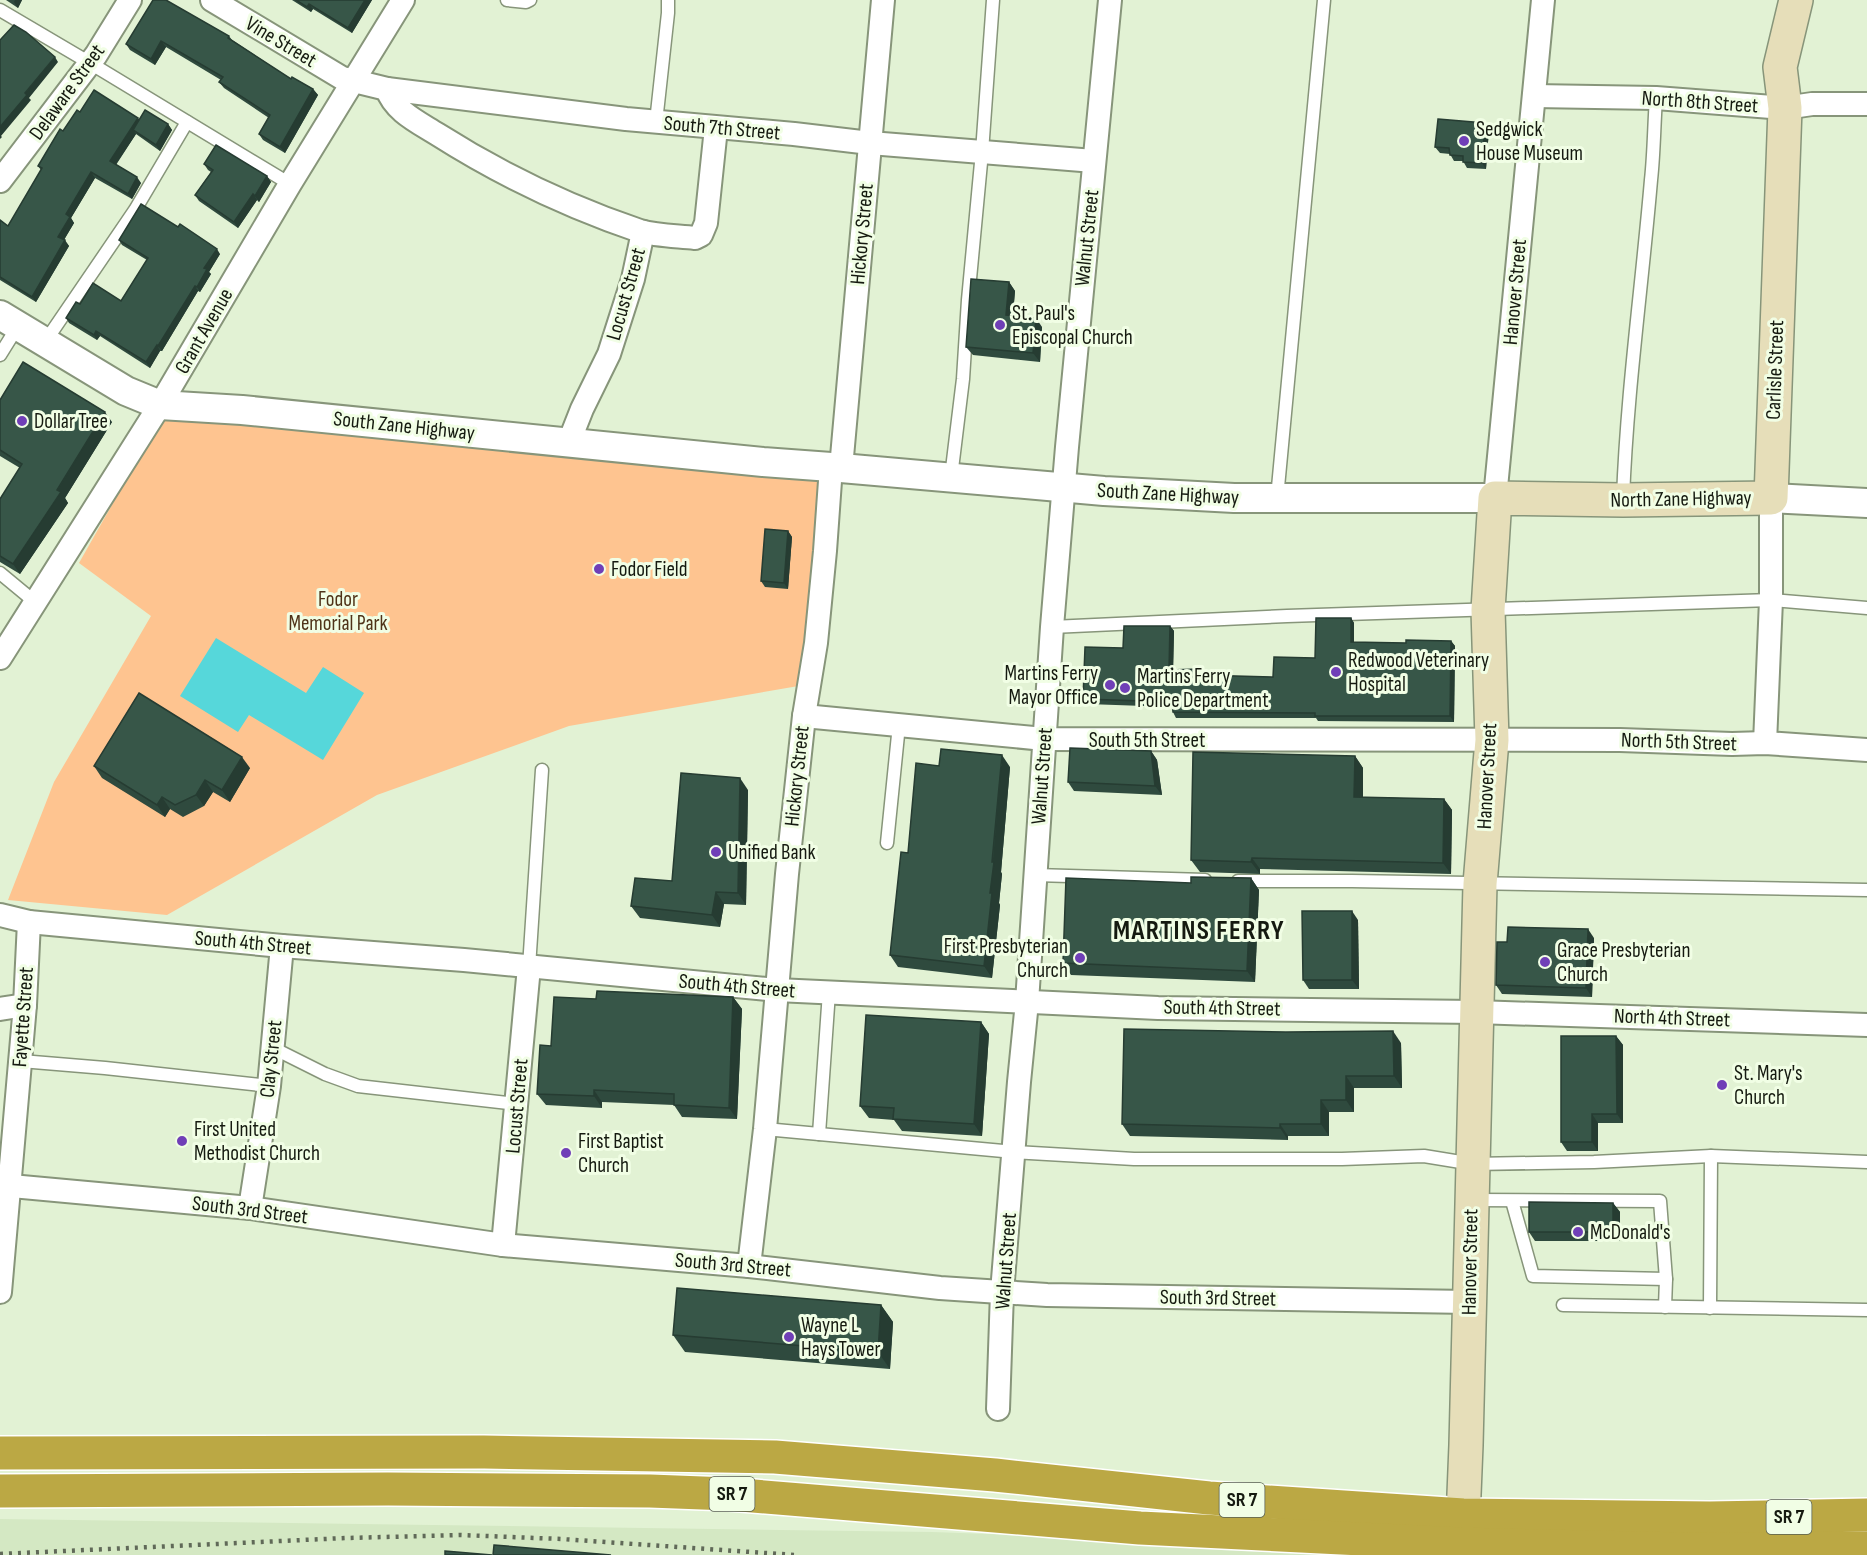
<svg xmlns="http://www.w3.org/2000/svg" width="1867" height="1555" font-family="'Sofia Sans Condensed',sans-serif">
  <rect width="100%" height="100%" fill="#e2f2d4"/>
  <!-- built -->
  <path fill="#d4e8c3" d="M0 1519 932 1532 1602 1555H0Z"/>
  <!-- green -->
  <path fill="#fec490" d="M168 406 830 477 810 684 569 726 377 795 167 915 8 900 54 782 151 616 79 563Z"/>
  <!-- water -->
  <path fill="#56d7da" d="M216 638 306 693 323 667 364 693 323 760 249 715 238 732 180 696Z"/>
  <g fill="none" stroke-linecap="round" stroke-linejoin="round">
    <defs>
      <g id="service">
        <path d="M507 0 526 2 530 0"/>
        <path d="M0 10 90 63 290 184"/>
        <path d="M656 122 668 13V0"/>
        <path d="M45 342 135 210 187 122"/>
        <path d="M0 355 18 326"/>
        <path d="M951 477 963 379 968 300 982 152 993 0"/>
        <path d="M1277 498 1324 0"/>
        <path d="M1623 498C1627 391 1642 286 1651 180 1654 153 1654 126 1656 98"/>
        <path d="M0 573 35 602"/>
        <path d="M1052 627 1287 616 1771 600 1867 608"/>
        <path d="M887 843 899 725"/>
        <path d="M1035 875 1205 880"/>
        <path d="M1238 881H1352L1867 890"/>
        <path d="M529 967 542 770"/>
        <path d="M273 1048 325 1074 358 1086 517 1104"/>
        <path d="M21 1061 105 1068 269 1086"/>
        <path d="M765 1129 1014 1152 1134 1159H1342L1424 1156 1473 1164 1594 1162 1711 1156 1867 1162"/>
        <path d="M819 1134 829 992"/>
        <path d="M1473 1200 1660 1201 1666 1279 1665 1307"/>
        <path d="M1512 1201 1533 1276 1666 1279"/>
        <path d="M1563 1305 1867 1310"/>
        <path d="M1710 1308 1711 1156"/>
      </g>
      <g id="minor">
        <path d="M212 0 342 78 387 89 626 119 794 134 870 143 1094 161"/>
        <path d="M387 89C394 111 418 122 437 134 500 174 569 207 640 231 657 236 678 236 695 238L701 235 706 223 716 128"/>
        <path d="M1534 96 1656 98 1785 108 1812 104H1867"/>
        <path d="M0 181 96 55 130 0"/>
        <path d="M569 442 582 409 609 354 633 279 643 232"/>
        <path d="M1495 498 1543 0"/>
        <path d="M0 658 160 405 290 184 403 0"/>
        <path d="M804 716 1044 739 1620 740 1732 744 1765 743 1867 750"/>
        <path d="M1765 743 1771 600V498"/>
        <path d="M0 915 29 922 282 946 464 960 777 990 1158 1008 1476 1012 1867 1025"/>
        <path d="M0 1009 25 1005"/>
        <path d="M0 1185 250 1208 503 1245 749 1266 940 1288 1047 1295 1469 1302"/>
        <path d="M250 1208 269 1086 282 946"/>
        <path d="M503 1245 529 967"/>
        <path d="M749 1266 765 1129 787 874 804 716 816 643 825 551 831 467 841 468 883 0"/>
        <path d="M0 1292 25 1005 29 922"/>
        <path d="M998 1409 1002 1292 1019 1082 1027 1002 1052 627 1067 447 1110 0"/>
      </g>
      <g id="tertiary">
        <path d="M0 315 126 391 160 405 242 410 763 462 831 467"/>
        <path d="M841 468 1104 491 1234 498H1495"/>
        <path d="M1771 498 1867 503"/>
      </g>
      <path id="secondary" d="M1462 1544 1466 1445 1480 884 1492 740 1488 610 1495 498 1623 500 1771 498 1785 108 1780 67 1796 0"/>
      <g id="trunk">
        <path d="M0 1453 484 1452 775 1457 995 1475 1209 1498 1463 1515 1710 1518 1867 1515"/>
        <path d="M0 1491 388 1489 650 1491 729 1494 1140 1528 1462 1544 1684 1549 1867 1548"/>
      </g>
    </defs>
    <!-- service casing -->
    <use href="#service" stroke="#87957a" stroke-width="15"/>
    <!-- minor casing -->
    <use href="#minor" stroke="#87957a" stroke-width="26"/>
    <!-- tertiary casing -->
    <use href="#tertiary" stroke="#87957a" stroke-width="32"/>
    <!-- secondary casing -->
    <use href="#secondary" stroke="#87957a" stroke-width="36"/>
    <!-- trunk casing -->
    <use href="#trunk" stroke="#fff" stroke-width="36"/>
    <!-- service -->
    <use href="#service" stroke="#fff" stroke-width="12"/>
    <!-- minor -->
    <use href="#minor" stroke="#fff" stroke-width="22"/>
    <!-- tertiary -->
    <use href="#tertiary" stroke="#fff" stroke-width="28"/>
    <!-- secondary -->
    <use href="#secondary" stroke="#e6deb9" stroke-width="33"/>
    <!-- trunk -->
    <use href="#trunk" stroke="#bba844" stroke-width="33"/>
    <!-- rail -->
    <path stroke="#606958" stroke-width="4.5" stroke-dasharray="3 6" stroke-linecap="butt" d="M0 1554 346 1538 461 1535 561 1539 795 1555"/>
  </g>
  <!-- wall -->
  <g fill="#2f4a3e">
    <path d="M6 0H22L18 8Z"/>
    <path d="M292 0H372L352 33 313 9 311 12Z"/>
    <path d="M229 36 232 40 291 79 313 89 318 95 285 153 263 140 259 134 269 118 224 88 219 82 221 80 166 47 155 65 130 50 126 44Z"/>
    <path d="M80 112 139 119 168 124 172 130 160 151 136 134 116 165 141 183 132 199 95 178 71 218 74 223 64 240 69 246 36 302 0 280V220L8 226 41 170 38 166Z"/>
    <path d="M1485 123 1489 129 1486 169 1467 168 1463 161H1454L1450 154 1440 153 1435 147Z"/>
    <path d="M204 164 267 176 271 182 259 202 257 200 238 228 199 201 195 195 211 172 208 170Z"/>
    <path d="M119 240 220 254 209 272 211 274 200 292 198 291 162 351H160L150 368 100 336 97 340 69 323 66 318 80 304 121 301 147 260 122 245Z"/>
    <path d="M1009 282 1015 291 1013 316 1042 327 1040 362 973 355 966 347Z"/>
    <path d="M0 400 112 422 65 498 68 503 20 574 0 562V499L20 468 0 456Z"/>
    <path d="M788 531 792 537 788 589 765 587 761 581Z"/>
    <path d="M1351 618 1354 623V642L1406 643 1451 641 1455 646 1454 722 1318 721 1316 718H1176L1173 712V707L1087 704 1083 699 1123 648 1170 626 1174 631 1173 670 1203 675 1273 677 1315 658Z"/>
    <path d="M1151 751 1157 760 1162 795 1074 791 1068 782Z"/>
    <path d="M1355 756 1363 768V797L1444 799 1452 810 1451 874 1260 869V874L1200 872 1191 860Z"/>
    <path d="M94 766 250 768 230 802 213 792 204 806 183 817 170 809 165 817 102 778Z"/>
    <path d="M939 766 1010 767 1001 872 1002 874 999 903 1000 905 992 978 898 967 890 955 908 853Z"/>
    <path d="M748 790 746 905 724 904 720 927 640 918 631 906 672 881Z"/>
    <path d="M1251 878 1259 890 1255 982 1071 975 1063 963Z"/>
    <path d="M1358 920 1359 989H1309L1303 980Z"/>
    <path d="M1594 938 1592 997 1502 994 1496 985 1507 942Z"/>
    <path d="M733 997 742 1009 737 1119 682 1117 674 1105 602 1102V1108L546 1105 537 1094 551 1046 596 999Z"/>
    <path d="M981 1022 989 1034 982 1136 902 1131 894 1120 869 1118 860 1106Z"/>
    <path d="M1616 1036 1623 1045V1123H1598V1151H1567L1561 1142Z"/>
    <path d="M1401 1043 1402 1088H1354V1112H1329V1136H1288V1140L1130 1136 1122 1124Z"/>
    <path d="M1613 1203 1620 1212V1241H1535L1529 1232Z"/>
    <path d="M881 1305 893 1322 890 1369 685 1352 673 1335Z"/>
  </g>
  <!-- shaded-wall -->
  <g fill="#263c32">
    <path d="M15 0H22L18 8 14 2Z"/>
    <path d="M365 0H372L352 33 348 28Z"/>
    <path d="M309 4 313 9 311 12 307 7Z"/>
    <path d="M161 41 166 47 155 65 151 59Z"/>
    <path d="M55 57 58 62 29 98 31 100 1 136 2 137 0 139V127L25 93Z"/>
    <path d="M313 89 318 95 285 153 280 147Z"/>
    <path d="M138 118 142 124 133 130 136 134 114 167 110 161Z"/>
    <path d="M1485 123 1489 129 1486 169 1482 163Z"/>
    <path d="M168 124 172 130 160 151 156 145Z"/>
    <path d="M91 172 95 178 71 218 74 223 62 243 58 237 66 214Z"/>
    <path d="M267 176 271 182 259 202 255 196Z"/>
    <path d="M137 177 141 183 132 199 128 194Z"/>
    <path d="M253 194 257 200 238 228 234 222Z"/>
    <path d="M65 240 69 246 36 302 32 297Z"/>
    <path d="M217 249 220 254 209 272 211 274 200 292 197 287 204 268Z"/>
    <path d="M1009 282 1015 291 1012 324 1006 315Z"/>
    <path d="M195 286 198 291 162 351 158 346Z"/>
    <path d="M1036 318 1042 327 1040 362 1033 353Z"/>
    <path d="M96 331 100 336 97 340 94 335Z"/>
    <path d="M157 345 160 351 150 368 146 362Z"/>
    <path d="M105 412 112 422 65 498 68 503 20 574 13 564Z"/>
    <path d="M788 531 792 537 788 589 784 583Z"/>
    <path d="M1351 618 1354 623V647L1351 642Z"/>
    <path d="M1170 626 1174 631 1173 675 1169 670Z"/>
    <path d="M1451 641 1455 646 1454 722 1450 716Z"/>
    <path d="M1151 751 1157 760 1162 795 1155 786Z"/>
    <path d="M1002 755 1010 767 1001 872 1002 874 999 903 1000 905 992 978 984 966Z"/>
    <path d="M1355 756 1363 768V809L1354 797Z"/>
    <path d="M242 757 250 768 230 802 222 790Z"/>
    <path d="M740 778 748 790 746 905 738 893Z"/>
    <path d="M205 780 213 792 204 806 196 795Z"/>
    <path d="M162 797 170 809 165 817 157 805Z"/>
    <path d="M1444 799 1452 810 1451 874 1443 863Z"/>
    <path d="M1252 858 1260 869V874L1251 862Z"/>
    <path d="M1251 878 1259 890 1255 982 1247 971Z"/>
    <path d="M716 892 724 904 720 927 712 915Z"/>
    <path d="M1352 911 1358 920 1359 989 1352 980Z"/>
    <path d="M1588 929 1594 938 1592 997 1586 988Z"/>
    <path d="M733 997 742 1009 737 1119 729 1108Z"/>
    <path d="M981 1022 989 1034 982 1136 974 1124Z"/>
    <path d="M1393 1031 1401 1043 1402 1088 1394 1076Z"/>
    <path d="M1616 1036 1623 1045V1123L1617 1114Z"/>
    <path d="M1346 1076 1354 1088V1112L1346 1100Z"/>
    <path d="M594 1090 602 1102V1108L594 1096Z"/>
    <path d="M1321 1100 1329 1112V1136L1321 1124Z"/>
    <path d="M1592 1114 1598 1123V1151L1592 1142Z"/>
    <path d="M1280 1124 1288 1136V1140L1280 1128Z"/>
    <path d="M1613 1203 1620 1212V1241L1613 1232Z"/>
    <path d="M881 1305 893 1322 890 1369 878 1352Z"/>
  </g>
  <!-- building -->
  <g fill="#375648" stroke="#263c32" stroke-width="1.5">
    <path d="M153 0H166L229 36 228 38 291 79 292 77 313 89 280 147 259 134 270 115 219 82 223 77 161 41 151 59 126 44Z"/>
    <path d="M296 0H365L348 28 309 4 307 7Z"/>
    <path d="M14 25 26 32 55 57 25 93 27 95 0 127V40Z"/>
    <path d="M94 90 138 118 110 161 137 177 128 194 91 172 66 214 70 217 58 237 65 240 32 297 0 277V220L8 226 42 168 38 166 60 129 63 131 77 110 80 112Z"/>
    <path d="M145 110 168 124 156 145 133 130Z"/>
    <path d="M1438 119 1485 123 1482 163 1463 162V156L1450 155 1449 148 1435 147Z"/>
    <path d="M216 145 267 176 255 196 253 194 234 222 195 195 213 170 204 164Z"/>
    <path d="M141 204 178 227 180 224 217 249 204 268 207 269 197 287 195 286 158 346 157 345 146 362 96 331 94 335 66 318 76 302 80 304 93 283 121 301 148 258 119 240Z"/>
    <path d="M971 279 1009 282 1006 315 1036 318 1033 353 966 347Z"/>
    <path d="M23 362 105 412 57 490 61 492 13 564 0 556V499L22 464 0 450V400Z"/>
    <path d="M765 529 788 531 784 583 761 581Z"/>
    <path d="M1316 618H1351V642L1406 643V640L1451 641 1450 716H1315V713L1173 712 1172 702 1083 699 1085 647 1123 648 1124 626H1170L1169 670 1199 669V675L1273 677 1274 657 1315 658Z"/>
    <path d="M139 693 242 757 222 790 205 780 196 795 175 805 162 797 157 805 94 766Z"/>
    <path d="M1070 748 1151 751 1155 786 1068 782Z"/>
    <path d="M941 749 1002 755 992 862H994L990 893H992L984 966 890 955 901 852 908 853 916 763 939 766Z"/>
    <path d="M1193 752 1355 756 1354 797 1444 799 1443 863 1252 858 1251 862 1191 860Z"/>
    <path d="M681 773 740 778 738 893 716 892 712 915 631 906 635 878 672 881Z"/>
    <path d="M1191 877 1251 878 1247 971 1063 963 1066 878 1191 883Z"/>
    <path d="M1302 911H1352V980H1303Z"/>
    <path d="M1508 927 1588 929 1586 988 1496 985 1497 942H1507Z"/>
    <path d="M597 991 733 997 729 1108 674 1105V1094L594 1090V1096L537 1094 540 1045 551 1046 554 997 596 999Z"/>
    <path d="M866 1015 981 1022 974 1124 893 1119 894 1108 860 1106Z"/>
    <path d="M1124 1029 1286 1032 1393 1031 1394 1076H1346V1100H1321V1124H1280V1128L1122 1124Z"/>
    <path d="M1561 1036H1616L1617 1114H1592V1142H1561Z"/>
    <path d="M1529 1202 1613 1203V1232H1529Z"/>
    <path d="M677 1288 881 1305 878 1352 673 1335Z"/>
    <path d="M494 1545 611 1555H493Z"/>
    <path d="M445 1551 492 1555H445Z"/>
  </g>
  <!-- markers -->
  <g fill="#703fb7" stroke="#f1fee5" stroke-width="2">
    <circle cx="1464" cy="141" r="6"/>
    <circle cx="1000" cy="325" r="6"/>
    <circle cx="22" cy="421" r="6"/>
    <circle cx="599" cy="569" r="6"/>
    <circle cx="1336" cy="672" r="6"/>
    <circle cx="1110" cy="685" r="6"/>
    <circle cx="1125" cy="688" r="6"/>
    <circle cx="716" cy="852" r="6"/>
    <circle cx="1080" cy="958" r="6"/>
    <circle cx="1545" cy="962" r="6"/>
    <circle cx="1722" cy="1085" r="6"/>
    <circle cx="182" cy="1141" r="6"/>
    <circle cx="566" cy="1153" r="6"/>
    <circle cx="1578" cy="1232" r="6"/>
    <circle cx="789" cy="1337" r="6"/>
  </g>
  <g text-anchor="middle" dominant-baseline="central" stroke-width="6" stroke-linejoin="round" paint-order="stroke">
    <!-- shield labels -->
    <g fill="#f1fee5" stroke="#575e50" stroke-width="1.5">
      <rect x="709.5" y="1477" width="45" height="34" rx="4.5"/>
      <rect x="1219.5" y="1483" width="45" height="34" rx="4.5"/>
      <rect x="1766.5" y="1500" width="45" height="34" rx="4.5"/>
    </g>
    <g font-size="20" font-weight="bold" fill="#151a10">
      <text x="732" y="1494">SR 7</text>
      <text x="1242" y="1500">SR 7</text>
      <text x="1789" y="1517">SR 7</text>
    </g>
    <!-- street labels -->
    <g font-size="21" fill="#151a10" stroke="#f1fee5">
      <text transform="translate(281 42) rotate(31)">Vine Street</text>
      <text transform="translate(67 92) rotate(-54)">Delaware Street</text>
      <text transform="translate(1700 102) rotate(4)">North 8th Street</text>
      <text transform="translate(722 128) rotate(5)">South 7th Street</text>
      <text transform="translate(862 234) rotate(-85)">Hickory Street</text>
      <text transform="translate(1087 238) rotate(-84)">Walnut Street</text>
      <text transform="translate(1515 292) rotate(-85)">Hanover Street</text>
      <text transform="translate(626 294) rotate(-74)">Locust Street</text>
      <text transform="translate(204 331) rotate(-60)">Grant Avenue</text>
      <text transform="translate(1775 370) rotate(-88)">Carlisle Street</text>
      <text transform="translate(404 426) rotate(6)">South Zane Highway</text>
      <text transform="translate(1168 494) rotate(3)">South Zane Highway</text>
      <text transform="translate(1681 499) rotate(-1)">North Zane Highway</text>
      <text x="1147" y="740">South 5th Street</text>
      <text transform="translate(1679 742) rotate(2)">North 5th Street</text>
      <text transform="translate(797 776) rotate(-84)">Hickory Street</text>
      <text transform="translate(1042 776) rotate(-86)">Walnut Street</text>
      <text transform="translate(1487 776) rotate(-87)">Hanover Street</text>
      <text transform="translate(253 943) rotate(5)">South 4th Street</text>
      <text transform="translate(737 986) rotate(5)">South 4th Street</text>
      <text transform="translate(1222 1008) rotate(1)">South 4th Street</text>
      <text transform="translate(23 1017) rotate(-86)">Fayette Street</text>
      <text transform="translate(1672 1018) rotate(2)">North 4th Street</text>
      <text transform="translate(271 1059) rotate(-84)">Clay Street</text>
      <text transform="translate(517 1106) rotate(-85)">Locust Street</text>
      <text transform="translate(250 1210) rotate(7)">South 3rd Street</text>
      <text transform="translate(1006 1261) rotate(-86)">Walnut Street</text>
      <text transform="translate(1470 1262) rotate(-89)">Hanover Street</text>
      <text transform="translate(733 1265) rotate(5)">South 3rd Street</text>
      <text transform="translate(1218 1298) rotate(1)">South 3rd Street</text>
    </g>
    <!-- poi labels -->
    <g font-size="21" fill="#151a10" stroke="#f1fee5" text-anchor="start">
      <text x="1476" y="129">Sedgwick<tspan x="1476" dy="24">House Museum</tspan></text>
      <text x="1012" y="313">St. Paul's<tspan x="1012" dy="24">Episcopal Church</tspan></text>
      <text x="34" y="421">Dollar Tree</text>
      <text x="611" y="569">Fodor Field</text>
      <text x="1348" y="660">Redwood Veterinary<tspan x="1348" dy="24">Hospital</tspan></text>
      <text x="1098" y="673" text-anchor="end">Martins Ferry<tspan x="1098" dy="24">Mayor Office</tspan></text>
      <text x="1137" y="676">Martins Ferry<tspan x="1137" dy="24">Police Department</tspan></text>
      <text x="728" y="852">Unified Bank</text>
      <text x="1068" y="946" text-anchor="end">First Presbyterian<tspan x="1068" dy="24">Church</tspan></text>
      <text x="1557" y="950">Grace Presbyterian<tspan x="1557" dy="24">Church</tspan></text>
      <text x="1734" y="1073">St. Mary's<tspan x="1734" dy="24">Church</tspan></text>
      <text x="194" y="1129">First United<tspan x="194" dy="24">Methodist Church</tspan></text>
      <text x="578" y="1141">First Baptist<tspan x="578" dy="24">Church</tspan></text>
      <text x="1590" y="1232">McDonald's</text>
      <text x="801" y="1325">Wayne L<tspan x="801" dy="24">Hays Tower</tspan></text>
    </g>
    <!-- park labels -->
    <g font-size="21" fill="#4f3318" stroke="#f1fee5">
      <text x="338" y="599">Fodor<tspan x="338" dy="24">Memorial Park</tspan></text>
    </g>
    <!-- district labels -->
    <g font-size="27" font-weight="bold" letter-spacing="1.5" fill="#151a10" stroke="#f1fee5">
      <text x="1199" y="931">MARTINS FERRY</text>
    </g>
  </g>
</svg>
